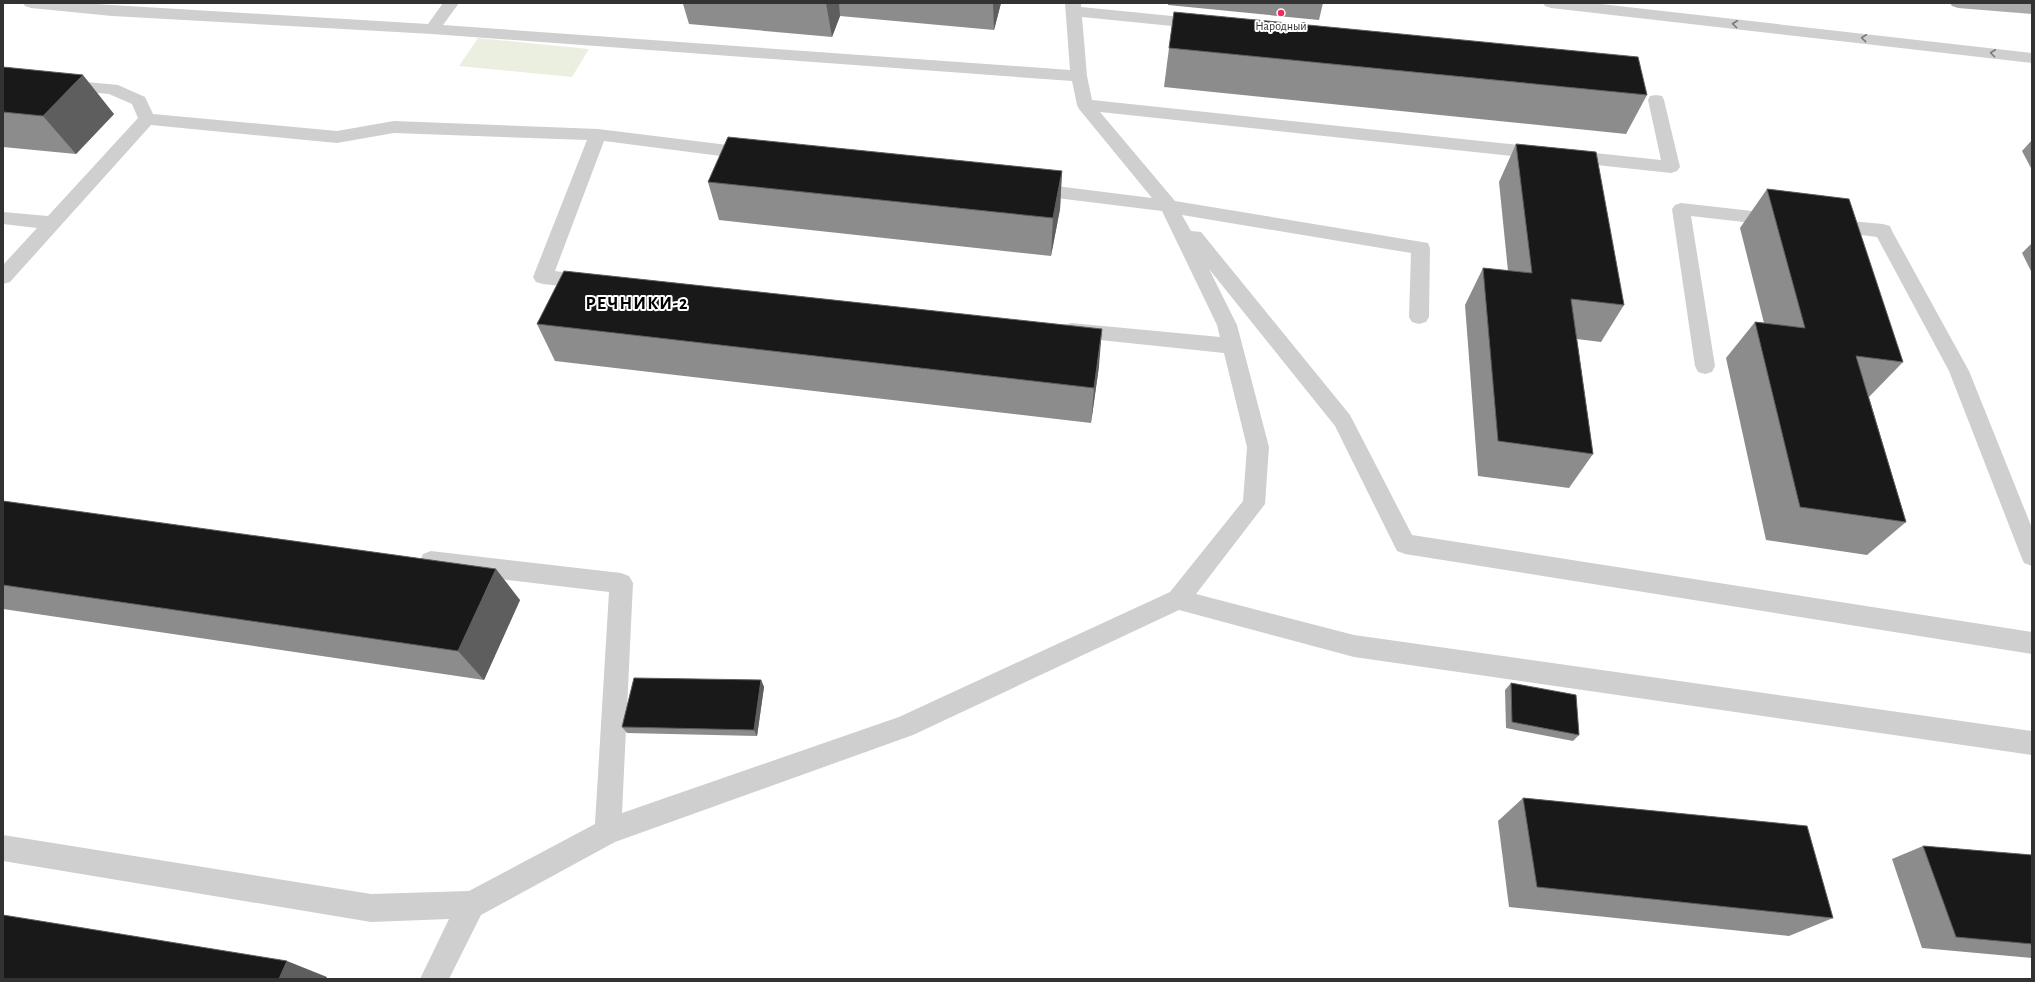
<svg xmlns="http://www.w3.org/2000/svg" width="2035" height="982" font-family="'Alegreya Sans',sans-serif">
  <rect width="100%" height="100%" fill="#fff"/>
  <!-- green -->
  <path fill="#ebefe0" d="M478 38 589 49 572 77 459 66Z"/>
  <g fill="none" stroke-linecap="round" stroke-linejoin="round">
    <!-- minor -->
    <g fill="#cfcfcf" fill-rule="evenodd">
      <path d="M23 3H79L428 24 443 3H459L443 25 1070 70 1065 3H1081V7L1202 19 1208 21 1210 24 1208 27 1202 29 1082 17 1087 76 1092 100 1661 160 1648 100 1650 96 1656 95 1662 96 1664 100 1680 167 1677 171 1671 173 1100 112 1175 201 1428 243 1430 248 1429 317 1426 322 1419 324 1412 322 1409 317 1411 253 1182 215 1191 231 1201 232 1350 415 1412 535 2032 632V654L1405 554 1397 551 1335 426 1209 269 1237 325 1269 447 1265 504 1196 594 1354 635 2032 731V755L1354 657 1179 610 913 735 615 842 481 915 449 979H420L449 919 371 922 3 861V835L371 894 469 891 595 824 609 592 431 571 423 568 420 561 423 554 431 551 621 573 629 576 633 583 622 813 899 717 1170 592 1243 501 1247 447 1224 353 1071 337 1064 335 1061 330 1064 325 1071 323 1220 337 1217 325 1162 211 1032 195 1026 193 1023 189 1026 185 1032 183 1152 198 1079 109 1077 105 1072 81 432 34 112 16 31 8 25 6Z"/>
      <path d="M1543 3H1592L2032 53V63L1551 8 1545 6Z"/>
      <path d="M3 74 118 85 145 97 153 114 337 131 394 121 598 129 752 148 758 150 761 154 758 158 752 160 604 141 555 271 596 277 599 282 596 287 589 289 543 284 536 282 533 277 587 140 394 133 337 143 151 125 10 282 3 284V265L37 228 3 224V212L48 216 138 118 132 104 109 94 3 84Z"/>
      <path d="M1681 203 1779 214 1786 215 1788 220 1786 225 1779 226 1691 216 1715 366 1712 372 1705 374 1698 372 1695 366 1672 209 1675 205Z"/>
      <path d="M1829 219 1883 224 1890 226 1892 231 1969 371 2032 528V566L2024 563 2021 556 1949 371 1877 237 1822 230 1820 225 1822 220Z"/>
    </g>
    <!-- major -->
    <path fill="#aaa" fill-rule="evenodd" d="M1950 3 2032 4V14L1958 8 1952 6Z"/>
  </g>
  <!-- wall -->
  <g fill="#8c8c8c">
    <path d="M391 3H405L404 4Z"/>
    <path d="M672 3H1001L994 30 840 16 832 37 689 24 683 4Z"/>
    <path d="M1168 3H1323L1319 20 1168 5Z"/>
    <path d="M1169 48 1647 95 1626 134 1164 87Z"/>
    <path d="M3 67 114 114 76 154 3 147Z"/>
    <path d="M2032 140V170L2022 151Z"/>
    <path d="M1516 144 1624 305 1601 342 1577 339 1593 454 1569 488 1478 476 1465 305 1483 268 1508 271 1499 182Z"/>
    <path d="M1062 171 1060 209 1051 256 719 220 708 182Z"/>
    <path d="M1767 189 1903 362 1869 397 1906 522 1867 555 1766 540 1726 358 1755 322 1764 323 1740 228Z"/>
    <path d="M2032 243V273L2022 253Z"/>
    <path d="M537 324 1099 366 1091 423 555 361Z"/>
    <path d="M3 501 520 600 484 680 3 609Z"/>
    <path d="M761 680 764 687 757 736 627 733 622 727Z"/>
    <path d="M1511 683 1579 735 1573 741 1506 728 1505 690Z"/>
    <path d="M1523 798 1833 918 1789 936 1509 907 1498 821Z"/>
    <path d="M1923 846 2032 855V958L1922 948 1892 859Z"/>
  </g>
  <!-- shaded-wall -->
  <g fill="#5e5e5e">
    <path d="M826 3H839L840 16 832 37Z"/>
    <path d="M993 3H1001L994 30Z"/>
    <path d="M83 75 114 114 76 154 43 116Z"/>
    <path d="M1062 171 1060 209 1051 256 1053 218Z"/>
    <path d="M1102 329 1099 366 1091 423 1094 388Z"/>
    <path d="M496 569 520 600 484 680 458 651Z"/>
    <path d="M761 680 764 687 757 736 754 730Z"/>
    <path d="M287 961 327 977 326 979H279Z"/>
  </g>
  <!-- building -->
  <g fill="#191919" stroke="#5e5e5e">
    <path d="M1174 12 1638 57 1647 95 1169 48Z"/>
    <path d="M3 67 83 75 43 116 3 112Z"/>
    <path d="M728 137 1062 171 1053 218 708 182Z"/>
    <path d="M1516 144 1596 152 1624 305 1571 299 1593 454 1498 441 1483 268 1532 273Z"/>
    <path d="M1767 189 1849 199 1903 362 1856 356 1906 522 1800 507 1755 322 1805 328Z"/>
    <path d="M564 271 1102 329 1094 388 537 324Z"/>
    <path d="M3 501 496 569 458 651 3 585Z"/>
    <path d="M634 678 761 680 754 730 622 727Z"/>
    <path d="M1511 683 1576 695 1579 735 1512 722Z"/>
    <path d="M1523 798 1807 826 1833 918 1537 887Z"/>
    <path d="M1923 846 2032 855V944L1956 937Z"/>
    <path d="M3 915 287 961 279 979H3Z"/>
  </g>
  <!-- one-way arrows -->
  <defs><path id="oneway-chevron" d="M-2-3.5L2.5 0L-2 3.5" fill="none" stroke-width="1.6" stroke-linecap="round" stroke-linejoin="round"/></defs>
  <g stroke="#797979">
    <use href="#oneway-chevron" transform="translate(1735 24) rotate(-174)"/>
    <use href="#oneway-chevron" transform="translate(1864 38) rotate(-174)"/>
    <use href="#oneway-chevron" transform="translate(1993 53) rotate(-173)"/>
  </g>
  <!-- markers -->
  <circle fill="#f32961" stroke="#fff" stroke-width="1.5" cx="1281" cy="13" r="4"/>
  <g text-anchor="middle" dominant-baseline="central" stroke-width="4" stroke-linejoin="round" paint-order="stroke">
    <!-- far-poi labels -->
    <g font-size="12" fill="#323232" stroke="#fff">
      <text x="1281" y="26">Народный</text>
    </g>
    <!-- district labels -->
    <g font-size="18" font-weight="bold" letter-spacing="1" fill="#000" stroke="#fff">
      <text x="637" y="304">РЕЧНИКИ-2</text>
    </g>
  </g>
  <!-- border -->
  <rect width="2035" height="982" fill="none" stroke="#323232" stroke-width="8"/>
</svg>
